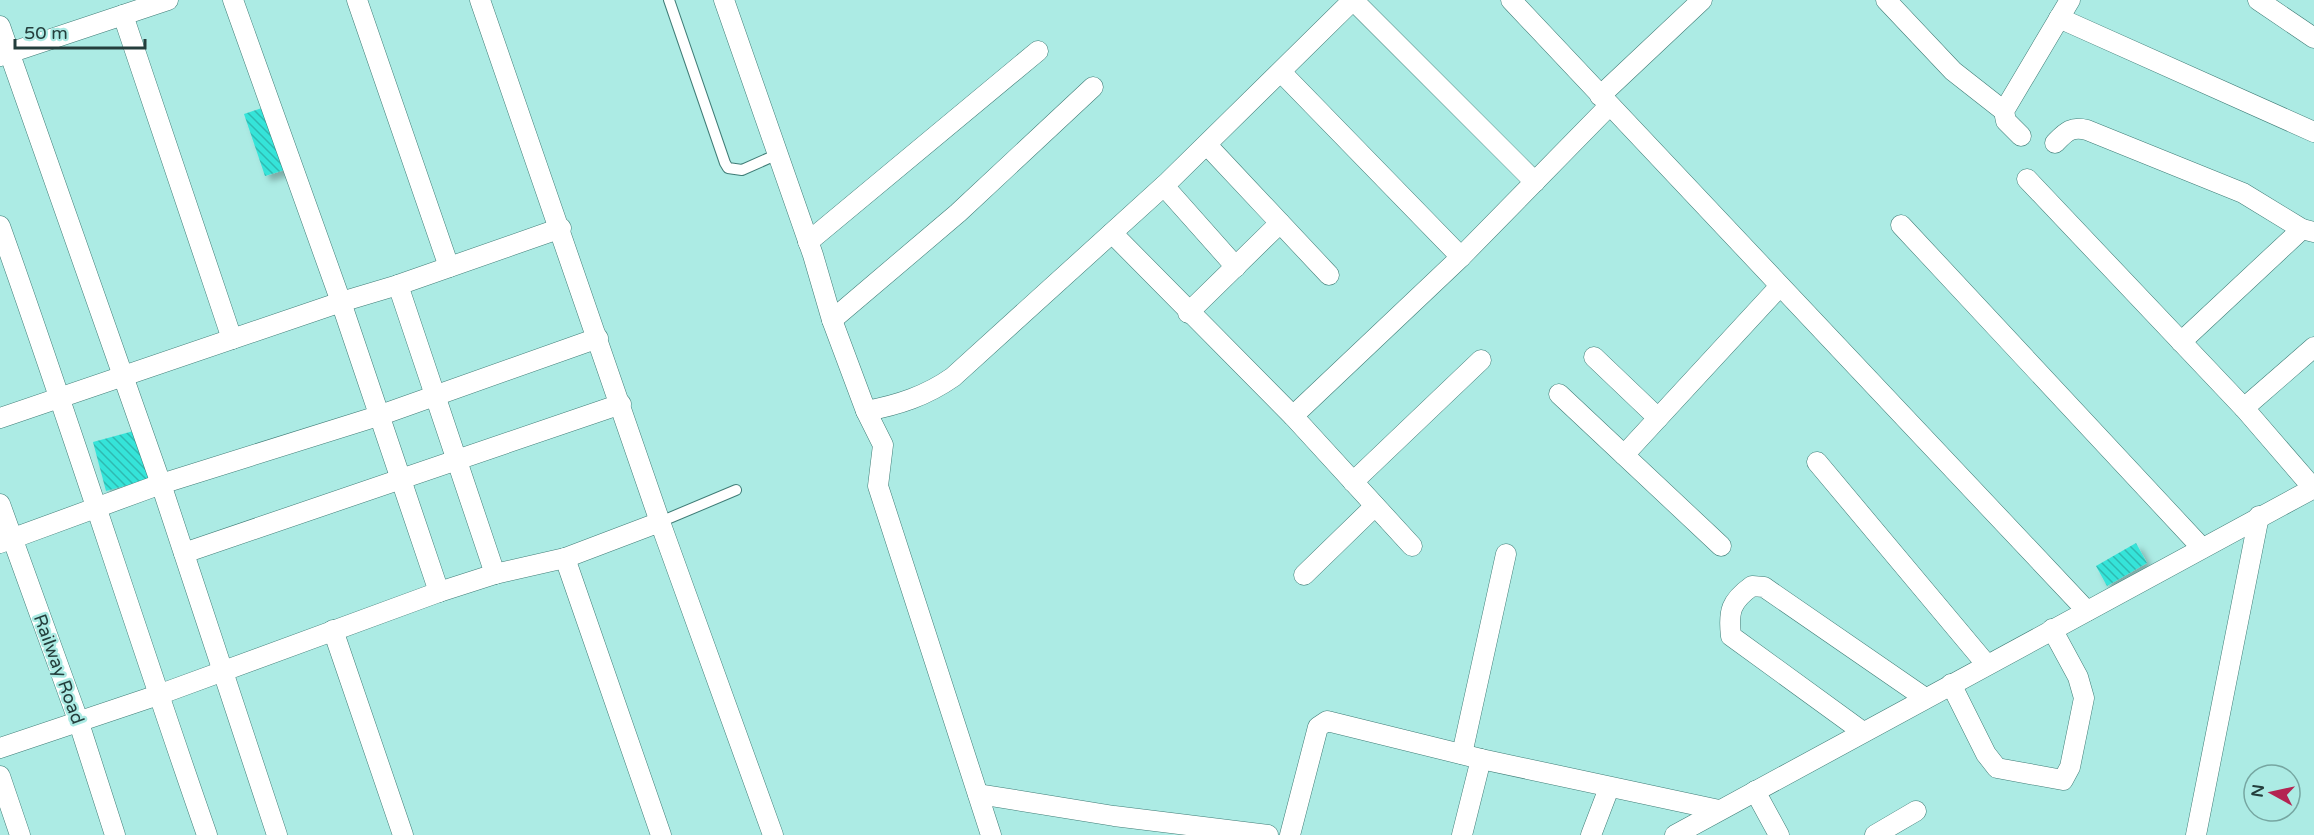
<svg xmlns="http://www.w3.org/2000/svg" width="2314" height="835" font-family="'Varela Round',sans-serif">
  <defs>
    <pattern id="building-back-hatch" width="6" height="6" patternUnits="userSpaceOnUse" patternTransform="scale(1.5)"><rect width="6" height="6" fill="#35e4d9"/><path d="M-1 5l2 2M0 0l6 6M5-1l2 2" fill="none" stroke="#2dbab1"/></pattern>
    <filter id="shadow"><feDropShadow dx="5.5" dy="5.5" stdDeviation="3" flood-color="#0004"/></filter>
  </defs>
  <rect width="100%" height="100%" fill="#acebe4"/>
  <!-- building -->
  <g fill="url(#building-back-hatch)" filter="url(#shadow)">
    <path d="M271 105 291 168 265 176 244 114Z"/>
    <path d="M141 429 154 478 106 491 93 442Z"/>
    <path d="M2136 543 2147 563 2107 586 2096 566Z"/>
  </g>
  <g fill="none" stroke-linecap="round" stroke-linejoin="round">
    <defs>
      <g id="service">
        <path d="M669 0 725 163 728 168 742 170 778 154"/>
        <path d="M660 522 736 490"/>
      </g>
      <g id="minor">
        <path d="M233 0 341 302 439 592"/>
        <path d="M357 0 449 267"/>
        <path d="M480 0 660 522"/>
        <path d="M724 0 813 255 832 320 866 411 883 445 878 486 991 835"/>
        <path d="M1353 0 1535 182"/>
        <path d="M1511 0 2087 611"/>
        <path d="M1886 0 1953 71 2004 111"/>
        <path d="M2258 0 2314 38"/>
        <path d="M123 15 232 339"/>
        <path d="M2059 18 2314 132"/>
        <path d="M0 26 161 484 277 835"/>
        <path d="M0 56 168 0"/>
        <path d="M1282 73 1461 257"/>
        <path d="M1600 96 1702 0"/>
        <path d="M2021 136 2006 121 2004 111 2070 0"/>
        <path d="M2055 143C2066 132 2071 126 2087 130L2243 193 2302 229 2314 232"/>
        <path d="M1207 145 1329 275"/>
        <path d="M2027 179 2244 408 2313 488"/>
        <path d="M1164 186 1236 267"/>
        <path d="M1901 225 2202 548"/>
        <path d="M0 226C72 428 136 632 207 835"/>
        <path d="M1112 233 1293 416 1412 546"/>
        <path d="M808 242 1038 51"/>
        <path d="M398 285 495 574"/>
        <path d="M1188 313 1280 223"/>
        <path d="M832 320 958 213 1093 87"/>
        <path d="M2181 342 2302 229"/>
        <path d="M1594 357 1658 418"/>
        <path d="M1559 394 1721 546"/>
        <path d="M2244 408 2314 347"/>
        <path d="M866 411C898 405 926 396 953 377L1168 182 1353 0"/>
        <path d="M1293 416 1461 257 1609 106"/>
        <path d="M0 418 341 302 398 285 561 228"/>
        <path d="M1624 455 1780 286"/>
        <path d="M1817 462 1987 665"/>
        <path d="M1353 482 1481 360"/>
        <path d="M0 504 78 720 115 835"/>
        <path d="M0 543 161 484 378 416 598 338"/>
        <path d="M184 553 621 404"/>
        <path d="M565 558 661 835"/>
        <path d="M1304 575 1375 506"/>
        <path d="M333 630 403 835"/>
        <path d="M1951 684 1986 754 1997 768 2063 780 2070 767 2084 698 2078 677 2052 629"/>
        <path d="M1863 732 1731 636C1728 611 1731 601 1752 586L1764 587 1925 698"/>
        <path d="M0 748 158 695 439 592 495 574 565 558 660 522 773 835"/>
        <path d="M1462 754 1506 554"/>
        <path d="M0 776 20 835"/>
        <path d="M1755 791 1779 835"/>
        <path d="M978 794 1114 816 1268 835"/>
        <path d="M1290 835 1318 727 1327 721 1481 759 1719 810"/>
        <path d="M1462 835 1481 759"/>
        <path d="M1591 835 1609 788"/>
        <path d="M1675 835 2314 488"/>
        <path d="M1875 835 1916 811"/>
        <path d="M2196 835 2259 516"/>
      </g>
    </defs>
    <!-- service casing -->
    <use href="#service" stroke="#3f7c76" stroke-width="12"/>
    <!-- minor casing -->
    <use href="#minor" stroke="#3f7c76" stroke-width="21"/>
    <!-- service -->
    <use href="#service" stroke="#fff" stroke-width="10"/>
    <!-- minor -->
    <use href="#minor" stroke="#fff" stroke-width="20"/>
  </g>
  <g text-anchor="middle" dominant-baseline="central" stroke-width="5" stroke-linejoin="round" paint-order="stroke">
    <!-- street labels -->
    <g font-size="18" fill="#243e3c" stroke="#acebe4">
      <text transform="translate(59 669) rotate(70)">Railway Road</text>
    </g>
  </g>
  <!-- north arrow -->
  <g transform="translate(2272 793) rotate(278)"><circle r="28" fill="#acebe4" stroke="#76a6a1" stroke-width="1.5"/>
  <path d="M0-4.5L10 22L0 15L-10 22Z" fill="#b42452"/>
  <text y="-9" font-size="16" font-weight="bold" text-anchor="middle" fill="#243e3c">N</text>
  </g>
  <!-- scale -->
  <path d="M15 39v9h130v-9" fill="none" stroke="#243e3c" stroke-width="3"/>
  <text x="24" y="39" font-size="18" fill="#243e3c" stroke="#acebe4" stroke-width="4.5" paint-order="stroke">50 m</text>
</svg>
